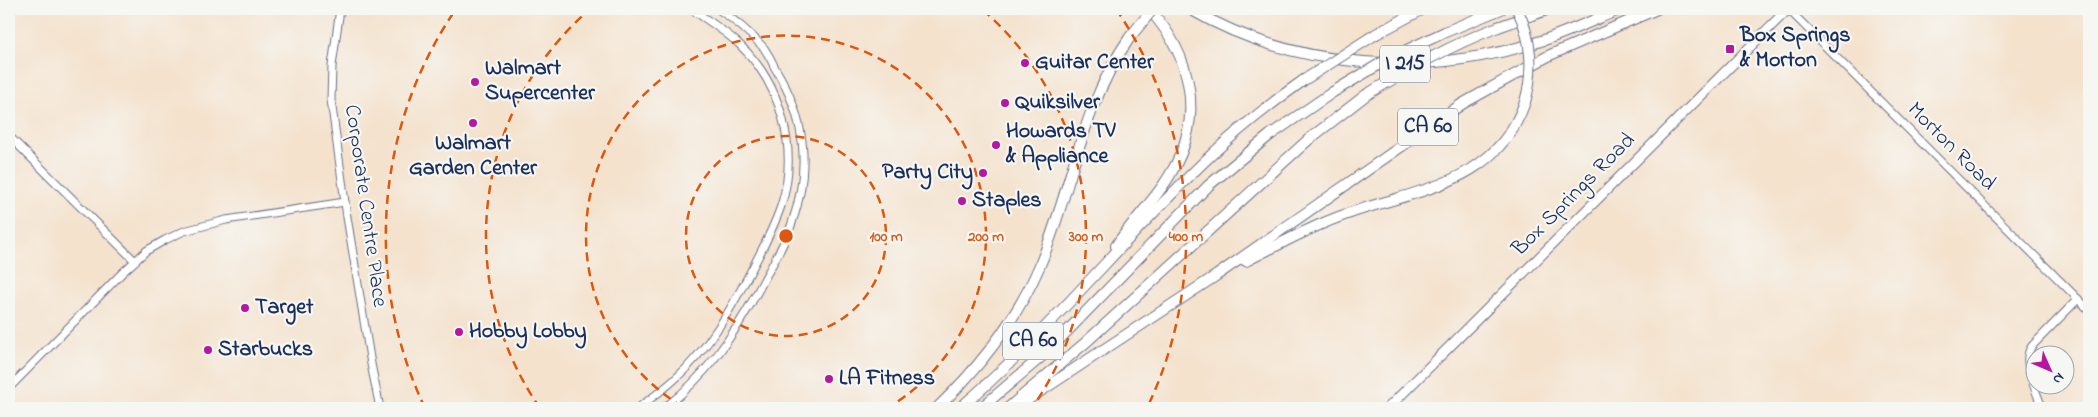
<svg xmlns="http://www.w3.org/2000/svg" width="2098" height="417" font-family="'Indie Flower',sans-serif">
  <rect width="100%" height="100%" fill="#f6f6f2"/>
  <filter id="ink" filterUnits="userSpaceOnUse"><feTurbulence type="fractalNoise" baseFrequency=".02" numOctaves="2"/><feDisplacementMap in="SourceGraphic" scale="10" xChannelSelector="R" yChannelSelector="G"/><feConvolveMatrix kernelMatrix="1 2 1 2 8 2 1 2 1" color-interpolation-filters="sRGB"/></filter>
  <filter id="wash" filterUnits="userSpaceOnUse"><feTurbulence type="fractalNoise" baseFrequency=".0096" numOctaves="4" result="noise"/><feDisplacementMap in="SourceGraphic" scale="20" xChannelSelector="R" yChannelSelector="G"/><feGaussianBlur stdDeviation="1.12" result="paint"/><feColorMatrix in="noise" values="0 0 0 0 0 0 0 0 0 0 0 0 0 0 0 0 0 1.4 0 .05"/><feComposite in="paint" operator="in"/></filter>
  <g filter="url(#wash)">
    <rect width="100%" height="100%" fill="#f4e2cd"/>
  </g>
  <g filter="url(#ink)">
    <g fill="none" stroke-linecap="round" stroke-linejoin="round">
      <defs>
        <g id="minor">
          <path d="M340 9 332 66 331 100 347 217 371 364 380 408"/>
          <path d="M1788 9 2089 310"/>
          <path d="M9 136 135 261"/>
          <path d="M9 388 122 273 146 251 165 240 184 231 226 220 345 202"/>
          <path d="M638 408C650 399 663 390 674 380 710 348 732 307 754 265 764 246 774 227 781 206 799 151 782 85 740 45 725 31 708 20 691 9"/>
          <path d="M664 408C706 377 733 336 758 291 769 269 784 247 792 223 811 168 806 118 775 68 772 61 768 54 764 48 750 33 735 20 718 9"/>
          <path d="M2042 408C2037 392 2020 360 2032 346L2078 299"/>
        </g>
        <path id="major" d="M1388 408 1788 9"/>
        <g id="highway">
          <path d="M1190 9C1296 71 1428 78 1544 40 1570 31 1596 19 1621 9"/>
          <path d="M1498 27 1549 9"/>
          <path d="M1445 32 1501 9"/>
          <path d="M1376 34 1423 9"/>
          <path d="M1116 246C1132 221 1156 200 1171 173 1205 117 1192 56 1149 9"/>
          <path d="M1246 261C1280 244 1314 225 1350 213 1420 189 1497 183 1525 102"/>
          <path d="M937 408C979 368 1017 319 1040 265 1073 186 1080 109 1130 37"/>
          <path d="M960 408C1049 332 1122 240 1207 159 1237 130 1270 104 1304 80"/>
          <path d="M981 408 1047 352 1209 185 1270 135 1333 92"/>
          <path d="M1008 408 1085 343 1308 140 1366 95"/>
          <path d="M1015 408 1217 275 1462 104 1550 55 1657 9"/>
        </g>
      </defs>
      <!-- minor casing -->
      <use href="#minor" stroke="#676e85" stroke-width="9"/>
      <!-- major casing -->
      <use href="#major" stroke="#676e85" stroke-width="11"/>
      <!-- highway casing -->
      <use href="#highway" stroke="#676e85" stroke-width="12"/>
      <!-- minor -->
      <use href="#minor" stroke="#fff" stroke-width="7"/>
      <!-- major -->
      <use href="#major" stroke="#fff" stroke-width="9"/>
      <!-- highway -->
      <use href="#highway" stroke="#fff" stroke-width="10"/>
      <defs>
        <path id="rail" d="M2082 9 2089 10"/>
      </defs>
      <!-- rail casing -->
      <use href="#rail" stroke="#1b2f5e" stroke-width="4"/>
      <!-- rail -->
      <use href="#rail" stroke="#f6f6f2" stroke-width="2" stroke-dasharray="5.5" stroke-linecap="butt"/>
      <defs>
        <g id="highway-bridge">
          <path d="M1517 9C1532 38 1534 71 1525 102"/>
          <path d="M1130 37 1153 9"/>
          <path d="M1304 80 1376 34"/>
          <path d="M1333 92 1388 59 1445 32"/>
          <path d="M1366 95C1409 69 1451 45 1498 27"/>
        </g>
      </defs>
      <!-- highway-bridge casing -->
      <use href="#highway-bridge" stroke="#676e85" stroke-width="12" stroke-linecap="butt"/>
      <!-- highway-bridge -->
      <use href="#highway-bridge" stroke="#fff" stroke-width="10"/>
    </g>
  </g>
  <!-- distance rings -->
  <g fill="none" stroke="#de5710" stroke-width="2.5" stroke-dasharray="9 6">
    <circle cx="786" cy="236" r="100"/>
    <path d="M683 407A200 200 0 1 1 889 407"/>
    <path d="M540 408A300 300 0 0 1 589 10M983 10A300 300 0 0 1 1032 408"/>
    <path d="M425 408A400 400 0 0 1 456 9M1116 9A400 400 0 0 1 1147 408"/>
  </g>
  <!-- markers -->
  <g fill="#b5179e" stroke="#f6f6f2" stroke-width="2">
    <rect x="1725" y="44" width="10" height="10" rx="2.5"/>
    <circle cx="1025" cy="63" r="5"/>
    <circle cx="475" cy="82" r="5"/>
    <circle cx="1005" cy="103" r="5"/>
    <circle cx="473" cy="123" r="5"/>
    <circle cx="996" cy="145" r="5"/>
    <circle cx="983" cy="173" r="5"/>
    <circle cx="962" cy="201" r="5"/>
    <circle cx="245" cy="308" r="5"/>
    <circle cx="459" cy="332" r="5"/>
    <circle cx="208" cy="350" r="5"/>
    <circle cx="829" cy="379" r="5"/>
  </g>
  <g text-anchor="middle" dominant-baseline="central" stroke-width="4.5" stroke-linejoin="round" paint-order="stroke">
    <!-- shield labels -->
    <g fill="#f6f6f2" stroke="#5d6b8a" stroke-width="1">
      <rect x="1380" y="45.5" width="50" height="37" rx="4"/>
      <rect x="1398" y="108.5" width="60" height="37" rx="4"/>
      <rect x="1003" y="322.5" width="60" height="37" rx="4"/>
    </g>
    <g font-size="21" font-weight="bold" fill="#1b2f5e">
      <text x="1405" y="64">I 215</text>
      <text x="1428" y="127">CA 60</text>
      <text x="1033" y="341">CA 60</text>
    </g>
    <!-- poi labels -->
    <g font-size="22" font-weight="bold" fill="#1b2f5e" stroke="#f6f6f2" text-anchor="start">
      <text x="1740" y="36">Box Springs<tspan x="1740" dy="25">&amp; Morton</tspan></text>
      <text x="1035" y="63">Guitar Center</text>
      <text x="485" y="69">Walmart<tspan x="485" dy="25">Supercenter</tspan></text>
      <text x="1015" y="103">Quiksilver</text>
      <text x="1006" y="132">Howards TV<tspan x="1006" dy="25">&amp; Appliance</tspan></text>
      <text x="473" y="144" text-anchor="middle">Walmart<tspan x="473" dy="25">Garden Center</tspan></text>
      <text x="973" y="173" text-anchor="end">Party City</text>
      <text x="972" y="201">Staples</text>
      <text x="255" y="308">Target</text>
      <text x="469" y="332">Hobby Lobby</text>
      <text x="218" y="350">Starbucks</text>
      <text x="839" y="379">LA Fitness</text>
    </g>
    <!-- street labels -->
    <g font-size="22" fill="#1b2f5e" stroke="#f6f6f2">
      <text transform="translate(1951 147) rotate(45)">Morton Road</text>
      <text transform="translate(1574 195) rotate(-45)">Box Springs Road</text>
      <text transform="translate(365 206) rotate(82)">Corporate Centre Place</text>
    </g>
  </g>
  <circle cx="786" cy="236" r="8" fill="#de5710" stroke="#f6f6f2" stroke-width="2.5"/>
  <g font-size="15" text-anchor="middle" font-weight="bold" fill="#de5710" stroke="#f6f6f2" stroke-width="4.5" stroke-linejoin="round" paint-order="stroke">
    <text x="886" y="241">100 m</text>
    <text x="986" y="241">200 m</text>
    <text x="1086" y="241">300 m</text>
    <text x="1186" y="241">400 m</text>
  </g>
  <!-- margin -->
  <rect width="2098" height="417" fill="none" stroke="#f6f6f2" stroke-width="30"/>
  <!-- north arrow -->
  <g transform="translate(2050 370) rotate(135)"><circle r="24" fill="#f6f6f2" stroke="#9ea6b7"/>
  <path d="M0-4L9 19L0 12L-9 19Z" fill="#b5179e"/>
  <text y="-8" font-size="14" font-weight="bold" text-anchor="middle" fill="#1b2f5e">N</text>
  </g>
</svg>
